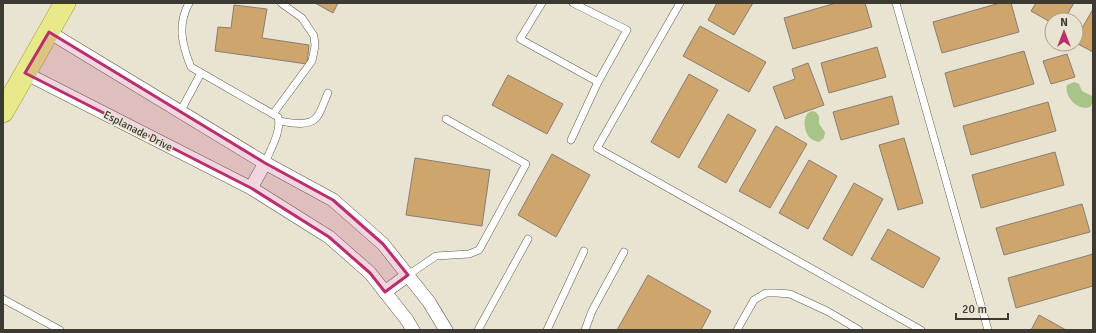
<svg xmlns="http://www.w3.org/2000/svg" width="1096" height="333" font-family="Signika,sans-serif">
  <rect width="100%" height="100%" fill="#e9e3d2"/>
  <!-- water -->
  <g fill="#a8c488">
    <path d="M1074 82 1079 84 1082 91 1092 96 1093 102 1090 107C1078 111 1064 97 1067 85Z"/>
    <path d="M812 111 816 112 819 116V124L825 132 824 138 819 142C816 141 813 141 810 138 804 132 801 114 812 111Z"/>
  </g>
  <!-- building -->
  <g fill="#cfa56e" stroke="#897e70">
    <path d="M315 3H338L333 13Z"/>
    <path d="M717 3H753L734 35 708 20Z"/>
    <path d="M836 3H865L872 27 793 49 784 18Z"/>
    <path d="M1000 3H1011L1019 32 942 53 933 22Z"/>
    <path d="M1036 3H1074L1064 20H1052V23L1031 11Z"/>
    <path d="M234 5 267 9 262 38 309 45 307 64 215 51 218 27 231 28Z"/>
    <path d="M1093 9V52L1076 43V39Z"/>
    <path d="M700 26 766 62 749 92 683 56Z"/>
    <path d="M877 47 886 77 829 93 821 63Z"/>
    <path d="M1024 51 1034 84 954 107 945 73Z"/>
    <path d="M1067 54 1075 77 1051 84 1043 61Z"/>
    <path d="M808 63 824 105 785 119 773 87 795 79 792 69Z"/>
    <path d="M689 74 718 90 679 158 651 142Z"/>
    <path d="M508 75 563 104 547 134 492 105Z"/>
    <path d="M892 96 899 124 841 140 833 112Z"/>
    <path d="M1048 102 1056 131 971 155 963 126Z"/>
    <path d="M728 114 756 130 726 183 698 167Z"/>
    <path d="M776 126 807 144 770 208 739 191Z"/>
    <path d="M904 138 923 203 898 210 879 145Z"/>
    <path d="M1055 152 1064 185 981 208 972 175Z"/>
    <path d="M552 154 590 175 556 237 518 215Z"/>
    <path d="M415 158 490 170 482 226 406 215Z"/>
    <path d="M809 160 837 176 808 229 779 213Z"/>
    <path d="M854 183 883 199 852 256 823 239Z"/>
    <path d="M1082 204 1090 232 1004 255 996 228Z"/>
    <path d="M888 229 940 258 923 288 871 259Z"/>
    <path d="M1093 254V286L1016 308 1008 278Z"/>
    <path d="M648 275 711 311 701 330H617Z"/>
    <path d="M1039 315 1066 330H1031Z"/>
  </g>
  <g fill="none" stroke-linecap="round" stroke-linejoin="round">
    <defs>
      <g id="lane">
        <path d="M189 3C177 25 182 45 191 67L278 117C282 131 270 150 265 163"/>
        <path d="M542 3 520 39 598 82 627 30 573 3"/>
        <path d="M680 3 597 148 921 330"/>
        <path d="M896 3 988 330"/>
        <path d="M180 112 201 73"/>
        <path d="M273 114 312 61 315 46 314 36 302 18 281 3"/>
        <path d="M280 121C291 123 309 127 317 117 322 110 324 101 328 93"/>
        <path d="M571 140 598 82"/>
        <path d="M408 275 436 256 469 254 479 250 526 164 446 119"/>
        <path d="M3 299 60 330"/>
        <path d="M478 330 528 239"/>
        <path d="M547 330 584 251"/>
        <path d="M585 330 592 311 624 252"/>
        <path d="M737 330 754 300 766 293H777L790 294 827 311 859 330"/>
      </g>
      <g id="street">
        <path d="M49 32 265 163 333 200 383 244 429 302 446 330"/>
        <path d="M25 73 251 188 329 237 370 273 407 320 413 330"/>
        <path d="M251 188 265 163"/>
        <path d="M385 292 408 275"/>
      </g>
      <path id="primary" d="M3 112 65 3"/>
    </defs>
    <!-- lane casing -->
    <use href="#lane" stroke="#615c4d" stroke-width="8"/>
    <!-- street casing -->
    <use href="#street" stroke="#615c4d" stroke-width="14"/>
    <!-- primary casing -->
    <use href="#primary" stroke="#a1a23a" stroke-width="22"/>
    <!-- lane -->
    <use href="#lane" stroke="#fff" stroke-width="7"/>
    <!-- street -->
    <use href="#street" stroke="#fff" stroke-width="13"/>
    <!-- primary -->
    <use href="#primary" stroke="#e8e98b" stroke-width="21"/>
  </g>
  <!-- marked area -->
  <path fill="#ba306a" fill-opacity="0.2" stroke="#ba306a" stroke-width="3" stroke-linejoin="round" d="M49 32 265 163 333 200 383 244 408 275 385 292 370 273 329 237 251 188 25 73Z"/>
  <g text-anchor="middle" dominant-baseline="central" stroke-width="3" stroke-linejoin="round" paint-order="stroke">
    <!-- street labels -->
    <g font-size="11" fill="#3c3a33" stroke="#e9e3d2">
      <text transform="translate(138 131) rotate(27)">Esplanade Drive</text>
    </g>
  </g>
  <!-- border -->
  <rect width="1096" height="333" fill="none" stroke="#3c3a33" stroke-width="8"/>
  <!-- north arrow -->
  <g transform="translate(1064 32)"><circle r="19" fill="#e9e3d2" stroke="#a49f92"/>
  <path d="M0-3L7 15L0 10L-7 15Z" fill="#ba306a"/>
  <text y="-6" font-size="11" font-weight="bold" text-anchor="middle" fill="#3c3a33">N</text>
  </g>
  <!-- scale -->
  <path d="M956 313v6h52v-6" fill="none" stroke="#3c3a33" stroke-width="2"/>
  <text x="962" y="313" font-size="12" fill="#3c3a33" stroke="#e9e3d2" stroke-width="3" paint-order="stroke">20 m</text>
</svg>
